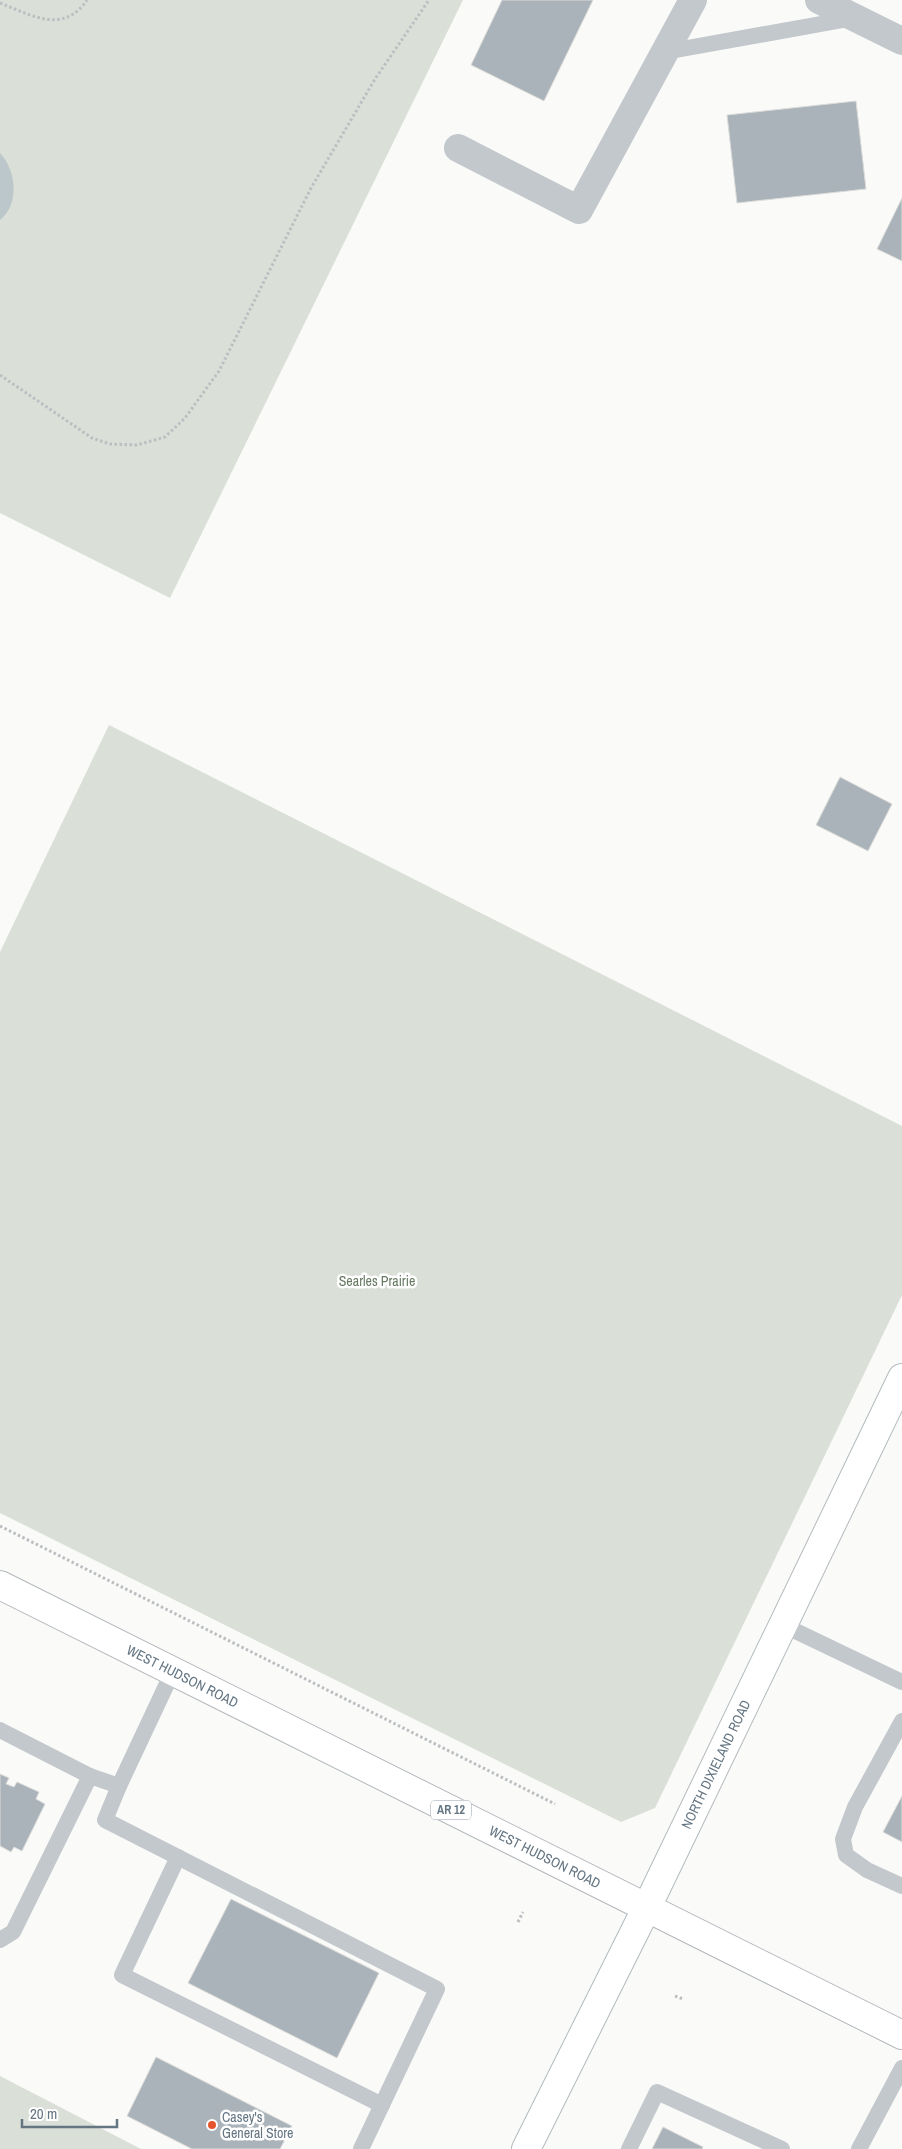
<svg xmlns="http://www.w3.org/2000/svg" width="902" height="2149" font-family="'Archivo Narrow',sans-serif">
  <rect width="100%" height="100%" fill="#fafaf8"/>
  <!-- green -->
  <g fill="#dadfd7">
    <path d="M0 0H463L170 598 0 513Z"/>
    <path d="M109 725 902 1126V1295L655 1808 621 1822 0 1513V952Z"/>
    <path d="M0 2076 141 2149H0Z"/>
  </g>
  <!-- water -->
  <path fill="#bbc7cb" d="M0 153C16 170 20 204 0 220Z"/>
  <!-- building -->
  <g fill="#aab3b9" stroke="#dcdcda">
    <path d="M502 0H593L544 101 471 65Z"/>
    <path d="M856 101 866 189 737 203 727 115Z"/>
    <path d="M902 198V261L877 249Z"/>
    <path d="M840 777 892 804 868 851 816 825Z"/>
    <path d="M0 1774 9 1778 6 1784 14 1787 17 1782 39 1792 36 1799 45 1804 22 1851 14 1847 11 1852 0 1846Z"/>
    <path d="M902 1796V1842L883 1832Z"/>
    <path d="M231 1899 379 1973 337 2058 188 1983Z"/>
    <path d="M156 2057 292 2126 280 2149H192L127 2116Z"/>
    <path d="M663 2127 703 2147 702 2149H652Z"/>
  </g>
  <g fill="none" stroke-linecap="round" stroke-linejoin="round">
    <defs>
      <g id="secondary">
        <path id="s1" d="M526 2149 647 1907 902 1378"/>
      </g>
      <g id="highway">
        <path id="s2" d="M0 1585 902 2035"/>
      </g>
    </defs>
    <!-- secondary casing -->
    <use href="#secondary" stroke="#b3babf" stroke-width="30"/>
    <!-- highway casing -->
    <use href="#highway" stroke="#b4b9bd" stroke-width="30"/>
    <!-- path -->
    <g stroke="#bbbfc2" stroke-width="3" stroke-dasharray="2.5 2.5" stroke-linecap="butt">
      <path d="M0 3C31 15 63 35 87 0"/>
      <path d="M0 375 92 438 110 444 137 445 165 437 185 418 219 371 311 188 375 79 429 0"/>
      <path d="M0 1526 555 1804"/>
      <path d="M518 1922 523 1912"/>
      <path d="M675 1996 683 1999"/>
    </g>
    <!-- lane -->
    <g stroke="#c3c8cc" stroke-width="16">
      <path d="M665 52 854 18"/>
      <path d="M783 1625 902 1682"/>
      <path d="M902 1721 855 1807 843 1839 846 1855 867 1870 902 1886"/>
      <path d="M0 1730 90 1776 119 1786 173 1671"/>
      <path d="M119 1786 105 1820 437 1989 361 2149"/>
      <path d="M178 1857 122 1975 382 2105"/>
      <path d="M0 1940 13 1932 90 1776"/>
      <path d="M629 2149 657 2092 782 2149"/>
      <path d="M859 2149 902 2068"/>
    </g>
    <!-- street -->
    <g stroke="#c3c8cc" stroke-width="28">
      <path d="M819 0 902 41"/>
      <path d="M458 148 579 210 693 0"/>
    </g>
    <!-- secondary -->
    <use href="#secondary" stroke="#fff" stroke-width="28"/>
    <!-- highway -->
    <use href="#highway" stroke="#fff" stroke-width="28"/>
  </g>
  <!-- markers -->
  <circle fill="#e4572e" stroke="#fff" stroke-width="2" cx="212" cy="2125" r="5"/>
  <g text-anchor="middle" dominant-baseline="central" stroke-width="5" stroke-linejoin="round" paint-order="stroke">
    <!-- shield labels -->
    <rect fill="#fff" stroke="#939fa8" stroke-width="1" x="431" y="1800.5" width="40" height="19" rx="4"/>
    <g font-size="12" font-weight="bold" fill="#657683">
      <text x="451" y="1810">AR 12</text>
    </g>
    <!-- park labels -->
    <g font-size="14" fill="#687a64" stroke="#fff">
      <text x="377" y="1281">Searles Prairie</text>
    </g>
    <!-- street labels -->
    <g font-size="14" fill="#657683" stroke="#fff">
      <text stroke="none"><textPath href="#s2" startOffset="204">WEST HUDSON ROAD</textPath></text>
      <text stroke="none"><textPath href="#s1" startOffset="429">NORTH DIXIELAND ROAD</textPath></text>
      <text stroke="none"><textPath href="#s2" startOffset="609">WEST HUDSON ROAD</textPath></text>
    </g>
    <!-- poi labels -->
    <g font-size="14" fill="#657683" stroke="#fff" text-anchor="start">
      <text x="222" y="2117">Casey's<tspan x="222" dy="16">General Store</tspan></text>
    </g>
  </g>
  <!-- scale -->
  <path d="M22 2119v8h95v-8" fill="none" stroke="#657683" stroke-width="2.5"/>
  <text x="30" y="2119" font-size="15" fill="#657683" stroke="#ffffff" stroke-width="4" paint-order="stroke">20 m</text>
</svg>
